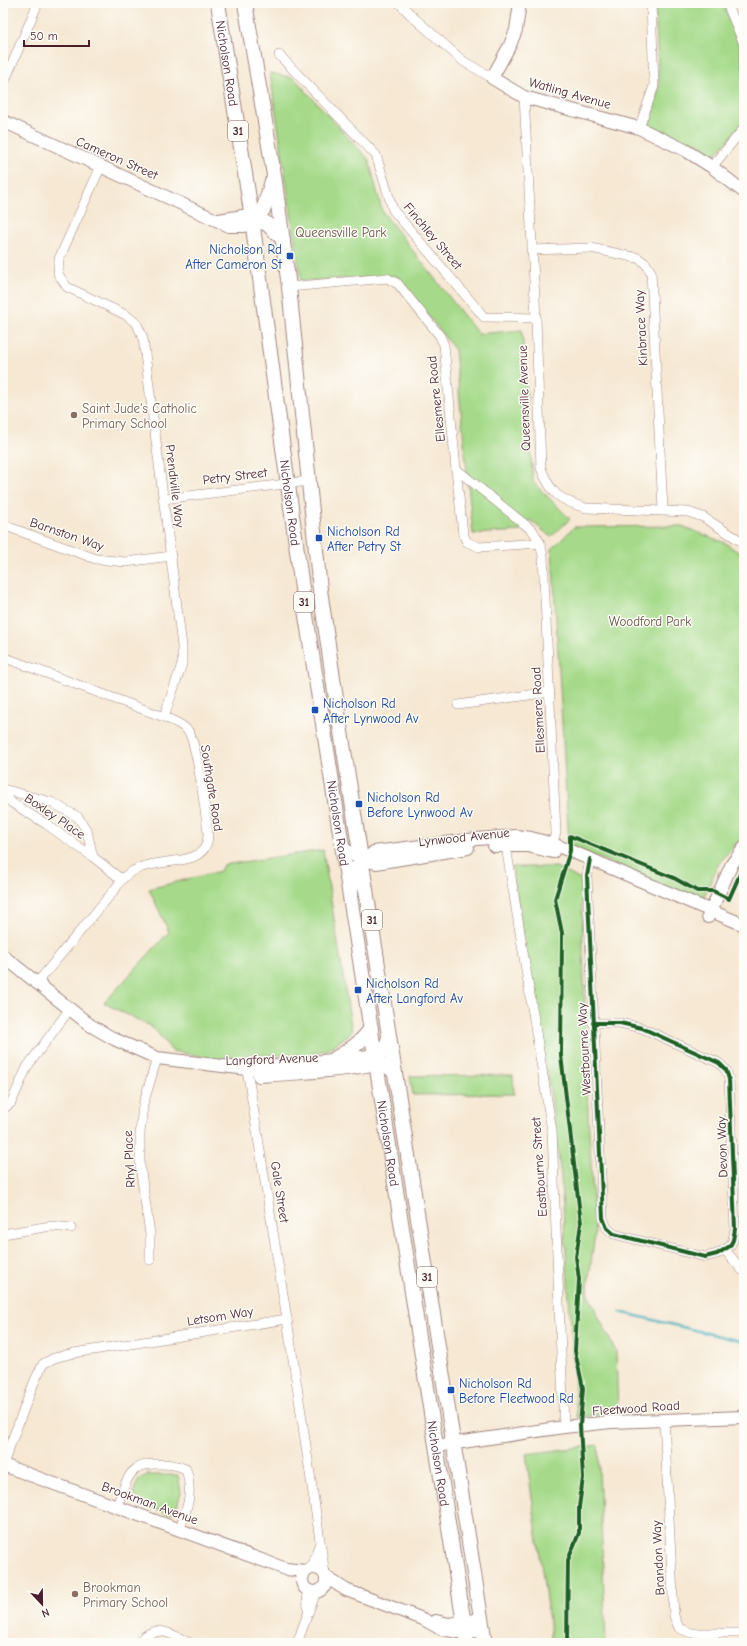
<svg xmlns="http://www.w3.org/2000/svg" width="747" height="1646" font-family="'Comic Neue',sans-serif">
  <rect width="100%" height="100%" fill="#fdfcf7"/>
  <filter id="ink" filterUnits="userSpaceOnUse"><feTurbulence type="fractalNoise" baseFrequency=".025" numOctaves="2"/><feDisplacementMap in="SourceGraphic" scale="8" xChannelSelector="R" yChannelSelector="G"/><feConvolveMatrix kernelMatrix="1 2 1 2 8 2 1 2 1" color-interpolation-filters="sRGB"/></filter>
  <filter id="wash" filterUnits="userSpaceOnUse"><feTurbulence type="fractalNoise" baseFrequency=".012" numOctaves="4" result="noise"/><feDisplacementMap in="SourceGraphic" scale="16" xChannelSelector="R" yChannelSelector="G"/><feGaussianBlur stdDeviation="0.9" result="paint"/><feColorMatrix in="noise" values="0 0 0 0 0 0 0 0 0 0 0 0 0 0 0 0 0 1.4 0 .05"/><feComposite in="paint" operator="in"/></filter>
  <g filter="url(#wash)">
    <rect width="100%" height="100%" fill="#f6e8d3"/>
    <!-- green -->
    <g fill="#a6da8a" stroke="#787c5a">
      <path d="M655 3H722C732 24 742 48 744 71 745 87 744 103 744 118L742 124 716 154 706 156 655 131 648 122 659 89Z"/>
      <path d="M270 73 294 78 369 160 382 211 478 334 522 330 533 482 570 519 551 537 530 520 520 531 473 534 455 350 397 276 301 281Z"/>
      <path d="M682 526 725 543 744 556V836L719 863 701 903 569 845 552 549 574 527Z"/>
      <path d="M323 850 352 1032 329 1049 308 1055H255L222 1060 172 1051 157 1032 150 1026 104 1003 169 932 149 889 220 871 223 865Z"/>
      <path d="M512 867H556L581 880 588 1112 595 1233 587 1293 616 1352 618 1414 577 1417 561 1178 551 1097Z"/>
      <path d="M513 1075 514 1094 413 1095 410 1076Z"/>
      <path d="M598 1445 606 1643H552L526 1454Z"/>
      <path d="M147 1475H178L181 1492 176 1511 168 1514 139 1503 133 1493 139 1479Z"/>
    </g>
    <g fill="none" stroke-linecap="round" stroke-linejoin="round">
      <!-- stream -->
      <path stroke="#3dacbb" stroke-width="2.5" d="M620 1312 744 1342"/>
    </g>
  </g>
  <g filter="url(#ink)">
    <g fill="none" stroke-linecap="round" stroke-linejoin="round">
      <defs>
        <g id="street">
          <path d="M399 3 413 17 463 61 492 78"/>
          <path d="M727 3 744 44"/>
          <path d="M279 55 376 155 393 210 484 317 536 318"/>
          <path d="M3 85 38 3"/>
          <path d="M524 97 536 318 541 468C551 494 559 500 586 508L688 512 703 517 744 543"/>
          <path d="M639 128 654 86 651 3"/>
          <path d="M101 166 59 259 58 274 67 287 126 315 137 324 143 338 182 646V664L164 717"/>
          <path d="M712 167 744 128"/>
          <path d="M531 250 591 248 638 258 646 264 651 272 663 510"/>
          <path d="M289 287 387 278 398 284 440 336 444 345 456 469 533 531 540 543 543 556 556 832 551 850"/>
          <path d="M456 469 463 534 467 542 479 547 540 543"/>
          <path d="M164 499 309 481"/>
          <path d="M3 525 96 559 126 562 171 556"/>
          <path d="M3 657 164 717C172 720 182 724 188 731 198 745 205 812 208 832 208 836 208 841 206 845 196 872 135 850 116 888L37 983"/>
          <path d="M458 705 550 692"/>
          <path d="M3 789 51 802 78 817 87 831 93 857 121 879"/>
          <path d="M3 794 12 803 46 824 93 857"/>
          <path d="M505 840 552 1131 564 1427"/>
          <path d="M590 859 587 876 603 1218 607 1228 614 1234 705 1257 717 1254 730 1246 733 1240 735 1229 729 1079 726 1070 719 1063 642 1028 620 1023H593"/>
          <path d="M247 1069 287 1319"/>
          <path d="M3 1109 11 1103 27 1067 69 1010"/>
          <path d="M3 1234 51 1226 71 1228"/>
          <path d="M725 1250 742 1270"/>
          <path d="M150 1260V1234L140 1166V1133L143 1105 157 1058"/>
          <path d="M664 1419 674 1616 679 1628 691 1633H744"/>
          <path d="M3 1464 35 1380 43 1364 54 1358 74 1353 287 1319 325 1574"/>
          <path d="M117 1506C126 1483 127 1464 155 1464 167 1464 175 1464 186 1469 193 1494 188 1506 179 1530"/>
          <path d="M312 1568 319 1545"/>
          <path d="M307 1590 308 1609"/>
          <path d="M138 1643C140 1639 142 1638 145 1636 161 1625 174 1636 190 1643"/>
          <path d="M297 1643 316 1592"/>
        </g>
        <g id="secondary">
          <path d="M520 3 516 30 510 45 492 78 524 97 639 128 685 150 712 167 744 192"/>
          <path d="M3 121 229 226H244L252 221 243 216 219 220"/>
          <path d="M494 846H528L553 852"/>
          <path d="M343 848 362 860 376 863 468 848"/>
          <path d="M352 893 356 867 374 852 477 839 516 836 531 838 553 844 590 859 744 925"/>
          <path d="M708 917 732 864 744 848"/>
          <path d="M3 956 90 1025 114 1039 157 1058 247 1069 369 1056 386 1066 396 1075"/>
          <path d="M259 1076C275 1075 364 1070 373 1064 382 1056 385 1046 389 1035"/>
          <path d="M436 1446 564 1427 611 1422 744 1417"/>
          <path d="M3 1465 286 1569 305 1571"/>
          <circle cx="314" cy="1580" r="12"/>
          <path d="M326 1577 346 1590 423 1619 441 1629 465 1633 483 1630"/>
          <path d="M436 1621 449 1624 481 1619"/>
        </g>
        <g id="primary">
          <path id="s1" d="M218 3 250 205 304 603 467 1643"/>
          <path d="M245 3 274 175 289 287 320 590 339 719 485 1643"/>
          <path d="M252 221 263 210 272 181"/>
          <path d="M252 221 266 223 283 239"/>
          <path d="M331 1061C346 1052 361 1044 371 1028"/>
        </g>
      </defs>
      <!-- street casing -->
      <use href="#street" stroke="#a0847f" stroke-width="10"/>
      <!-- secondary casing -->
      <use href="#secondary" stroke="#a0847f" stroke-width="14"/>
      <!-- primary casing -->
      <use href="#primary" stroke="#a0847f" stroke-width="16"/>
      <!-- street -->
      <use href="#street" stroke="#fff" stroke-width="9"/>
      <!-- secondary -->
      <use href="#secondary" stroke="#fff" stroke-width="12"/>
      <!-- primary -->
      <use href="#primary" stroke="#fff" stroke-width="14"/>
      <defs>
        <g id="cycleway">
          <path d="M590 859 587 876 603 1218 607 1228 614 1234 705 1257 717 1254 730 1246 733 1240 735 1229 729 1079 726 1070 719 1063 642 1028 620 1023H593"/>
          <path d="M567 1643 568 1560 579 1533V1507L583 1478 580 1425 583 1388 575 1351 579 1279 576 1257 581 1223 561 1055 562 933 555 899 570 851V836L674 878 697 891H713L729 899 744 865"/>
        </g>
      </defs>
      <!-- cycleway casing -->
      <use href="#cycleway" stroke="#fdfcf7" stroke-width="6"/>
      <!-- cycleway -->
      <use href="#cycleway" stroke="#1b5e20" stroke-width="4"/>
    </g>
  </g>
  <!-- markers -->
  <g fill="#1a4fb4" stroke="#fdfcf7" stroke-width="1.5">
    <rect x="286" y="252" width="8" height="8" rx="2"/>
    <rect x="315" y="534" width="8" height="8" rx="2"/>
    <rect x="311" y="706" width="8" height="8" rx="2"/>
    <rect x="355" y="800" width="8" height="8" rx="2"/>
    <rect x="354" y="986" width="8" height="8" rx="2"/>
    <rect x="447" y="1386" width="8" height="8" rx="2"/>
  </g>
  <g fill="#8d6e63" stroke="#fdfcf7" stroke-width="1.5">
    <circle cx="74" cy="415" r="4"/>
    <circle cx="75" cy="1594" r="4"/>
  </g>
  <g text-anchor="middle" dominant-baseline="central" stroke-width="3" stroke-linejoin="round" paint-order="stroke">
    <!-- shield labels -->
    <g fill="#fdfcf7" stroke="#806168" stroke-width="1">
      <rect x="228" y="121" width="20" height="20" rx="3"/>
      <rect x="294" y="592" width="20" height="20" rx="3"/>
      <rect x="362" y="910" width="20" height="20" rx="3"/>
      <rect x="417" y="1267" width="20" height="20" rx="3"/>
    </g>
    <g font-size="12" font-weight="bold" fill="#4a1f2b">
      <text x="238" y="131">31</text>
      <text x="304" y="602">31</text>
      <text x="372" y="920">31</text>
      <text x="427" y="1277">31</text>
    </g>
    <!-- street labels -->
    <g font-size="13" fill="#4a1f2b" stroke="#fdfcf7">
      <text stroke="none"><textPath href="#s1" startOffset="61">Nicholson Road</textPath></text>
      <text transform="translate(570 93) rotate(16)">Watling Avenue</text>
      <text transform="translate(117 158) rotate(24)">Cameron Street</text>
      <text transform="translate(433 236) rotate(50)">Finchley Street</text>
      <text transform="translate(641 328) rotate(-93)">Kinbrace Way</text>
      <text transform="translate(524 398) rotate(-92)">Queensville Avenue</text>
      <text transform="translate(436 399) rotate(-96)">Ellesmere Road</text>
      <text transform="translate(235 476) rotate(-7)">Petry Street</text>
      <text transform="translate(175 486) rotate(83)">Prendiville Way</text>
      <text stroke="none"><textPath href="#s1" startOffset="505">Nicholson Road</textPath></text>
      <text transform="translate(67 534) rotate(19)">Barnston Way</text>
      <text transform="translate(538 710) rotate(-93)">Ellesmere Road</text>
      <text transform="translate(212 788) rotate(81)">Southgate Road</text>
      <text transform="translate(55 816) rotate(34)">Boxley Place</text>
      <text stroke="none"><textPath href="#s1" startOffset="829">Nicholson Road</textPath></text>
      <text transform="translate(464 837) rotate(-6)">Lynwood Avenue</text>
      <text transform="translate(584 1049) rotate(-93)">Westbourne Way</text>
      <text transform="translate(272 1059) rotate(-2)">Langford Avenue</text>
      <text stroke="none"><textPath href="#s1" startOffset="1153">Nicholson Road</textPath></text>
      <text transform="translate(722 1147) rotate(-92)">Devon Way</text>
      <text transform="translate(129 1159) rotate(-93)">Rhyl Place</text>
      <text transform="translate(539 1167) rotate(-94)">Eastbourne Street</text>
      <text transform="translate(280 1192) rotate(81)">Gale Street</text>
      <text transform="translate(220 1316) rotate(-9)">Letsom Way</text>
      <text transform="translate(636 1408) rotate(-4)">Fleetwood Road</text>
      <text stroke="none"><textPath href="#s1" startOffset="1477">Nicholson Road</textPath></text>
      <text transform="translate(150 1503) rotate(20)">Brookman Avenue</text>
      <text transform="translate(658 1558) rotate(-93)">Brandon Way</text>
    </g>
    <!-- park labels -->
    <g font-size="13" fill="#665748" stroke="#fdfcf7">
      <text x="341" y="232">Queensville Park</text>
      <text x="650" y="621">Woodford Park</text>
    </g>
    <!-- transit labels -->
    <g font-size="13" fill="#164399" stroke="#fdfcf7" text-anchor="start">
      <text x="282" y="249" text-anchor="end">Nicholson Rd<tspan x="282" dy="15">After Cameron St</tspan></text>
      <text x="327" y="531">Nicholson Rd<tspan x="327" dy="15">After Petry St</tspan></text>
      <text x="323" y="703">Nicholson Rd<tspan x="323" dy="15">After Lynwood Av</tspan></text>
      <text x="367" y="797">Nicholson Rd<tspan x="367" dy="15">Before Lynwood Av</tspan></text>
      <text x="366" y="983">Nicholson Rd<tspan x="366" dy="15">After Langford Av</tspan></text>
      <text x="459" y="1383">Nicholson Rd<tspan x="459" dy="15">Before Fleetwood Rd</tspan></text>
    </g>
    <!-- education labels -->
    <g font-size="13" fill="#785e54" stroke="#fdfcf7" text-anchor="start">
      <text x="82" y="408">Saint Jude's Catholic<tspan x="82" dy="15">Primary School</tspan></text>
      <text x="83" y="1587">Brookman<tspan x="83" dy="15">Primary School</tspan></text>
    </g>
  </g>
  <!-- margin -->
  <rect width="747" height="1646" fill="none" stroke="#fdfcf7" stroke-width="16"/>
  <!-- north arrow -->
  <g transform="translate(42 1604) rotate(158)" stroke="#fdfcf7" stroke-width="3" paint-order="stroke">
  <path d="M0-3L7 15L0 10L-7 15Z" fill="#4a1f2b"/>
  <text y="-6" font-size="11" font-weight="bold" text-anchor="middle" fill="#4a1f2b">N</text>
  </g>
  <!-- scale -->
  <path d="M24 40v6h65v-6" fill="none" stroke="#4a1f2b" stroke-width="2"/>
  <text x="30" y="40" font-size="12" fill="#4a1f2b" stroke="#fdfcf7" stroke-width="3" paint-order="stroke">50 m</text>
</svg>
